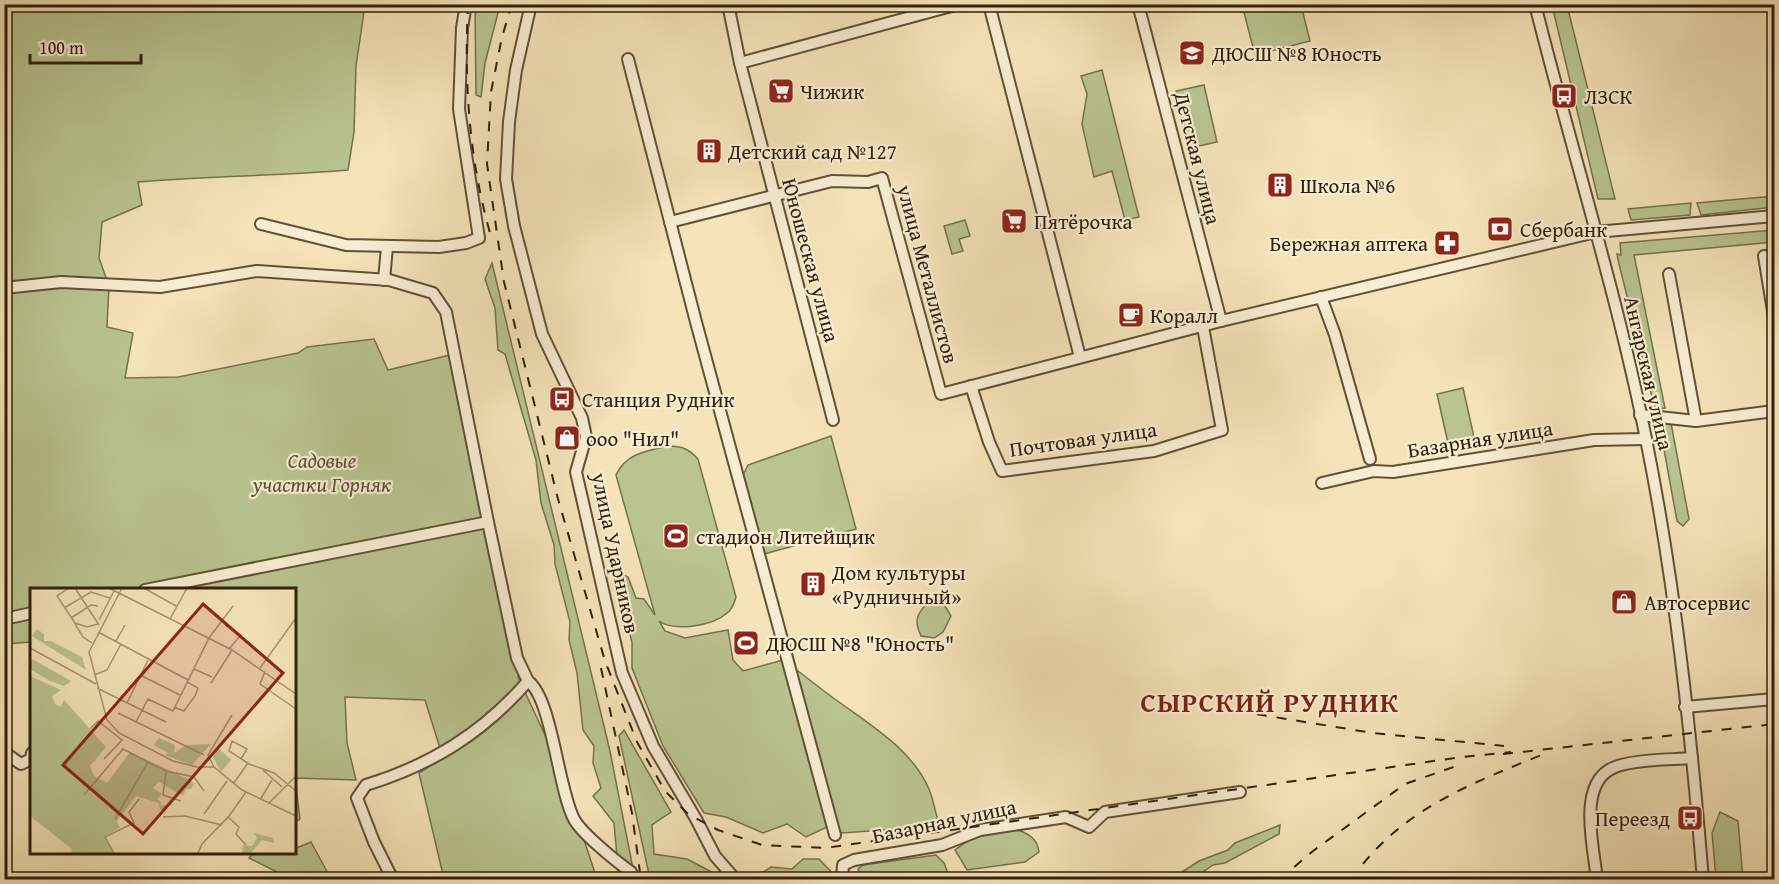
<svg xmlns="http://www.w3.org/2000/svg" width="1779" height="884" font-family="'Gentium Book Plus',serif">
  <rect width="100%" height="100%" fill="#f5e3b9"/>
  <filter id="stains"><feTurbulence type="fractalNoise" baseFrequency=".00333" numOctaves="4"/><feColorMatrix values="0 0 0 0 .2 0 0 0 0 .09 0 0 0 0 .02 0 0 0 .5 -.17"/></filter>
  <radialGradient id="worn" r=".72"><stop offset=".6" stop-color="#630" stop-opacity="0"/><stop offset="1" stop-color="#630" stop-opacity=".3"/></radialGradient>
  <!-- green -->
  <g fill="#b9c491" stroke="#74724f" stroke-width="1.5">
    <path d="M5 5H365L356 66 354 132 348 170C278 176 208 176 138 182L142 205 102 222 99 258 109 286 107 327 133 333 125 378 178 377 298 353 307 347 374 339 388 370 450 355 517 658 518 677 559 765 597 879H444L419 773 443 758 425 700 345 697 347 743 356 780 295 778 300 819 294 823V590H32L31 642 5 644Z"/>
    <path d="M475 5H500L485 63 481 97 476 95Z"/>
    <path d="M1242 5H1301L1310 41 1255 55Z"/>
    <path d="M1552 5H1567L1615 199H1598Z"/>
    <path d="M1102 70 1139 217 1125 220 1112 171 1094 177 1082 124 1087 94 1081 76Z"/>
    <path d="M1204 85 1217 142 1190 148 1176 91Z"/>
    <path d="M1774 196V207L1701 215 1697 203Z"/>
    <path d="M1691 203 1690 215 1631 220 1628 209Z"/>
    <path d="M965 220 970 236 959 239 963 251 952 254 944 226Z"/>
    <path d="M1774 230V242L1634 255 1665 408 1655 409 1619 264 1617 254 1621 255 1620 243Z"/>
    <path d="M492 263 610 751 635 879H619L614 823 593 796 601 788 593 763 594 746 583 730 577 673 569 640 570 622 555 564 554 545 541 503 536 460 505 354 498 350 495 308 485 279Z"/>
    <path d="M1463 388 1474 437 1448 443 1437 394Z"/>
    <path d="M1659 422 1671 423 1689 519 1683 526 1677 521Z"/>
    <path d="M831 436 856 529 764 554 743 475 748 465Z"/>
    <path d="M669 446C682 446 689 449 698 459L736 597C734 603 733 609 727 613 713 626 674 632 659 621L665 631 685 638 728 630 733 660 743 671 783 660C802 673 820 689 839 702 872 726 912 750 929 789 933 799 935 810 938 821L912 828 842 833 829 826 806 837 787 824 763 833 726 817 704 813 663 746 632 668V642L616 585 619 573 628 577 636 598 644 599 655 615 616 475C626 453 647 451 669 446Z"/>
    <path d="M932 598 942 601 951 616 943 632 934 638 921 636C912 618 919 612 932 598Z"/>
    <path d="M624 730 671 812 652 825 654 854 687 859 725 879H650L619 736Z"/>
    <path d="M1720 812 1738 821 1743 879H1716L1712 833Z"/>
    <path d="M1280 825 1279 834 1225 863 1213 865 1193 879H1171L1199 861 1228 850 1235 843Z"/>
    <path d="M1016 829C1028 834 1037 837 1039 852L1025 862 967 870 955 850 972 838Z"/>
    <path d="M311 842 331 879H291L249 858 254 853 294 852V849Z"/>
    <path d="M936 855 944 863 949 876 944 879 915 877 868 879 863 878 858 869 863 865Z"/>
    <path d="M803 859H819L838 879 759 880 757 876 771 867 792 869Z"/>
  </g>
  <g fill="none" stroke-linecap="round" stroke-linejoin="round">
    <defs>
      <g id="minor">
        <path d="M531 4 516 70 509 122 506 179 514 226 542 334 582 418 586 437 576 472 622 673 653 746 696 819 715 856 736 880"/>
        <path d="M728 4 740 63 833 420"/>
        <path d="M989 4 1080 357"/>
        <path d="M1138 4 1221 321"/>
        <path d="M1535 4C1571 149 1617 293 1646 439 1675 583 1691 733 1703 880"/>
        <path d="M628 59 696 322 835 835"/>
        <path d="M740 63 959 4"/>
        <path d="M670 222 832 181 868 182 882 178 941 394 1221 321 1596 232 1774 216"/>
        <path d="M261 224 346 245 439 247 466 243 479 238 459 109 462 28 466 4"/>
        <path d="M1764 256 1774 317"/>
        <path d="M1669 274 1696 421"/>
        <path d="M384 280 387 247"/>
        <path d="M4 288 61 282 160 287 257 271 389 280 433 293 446 312 488 522"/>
        <path d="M1321 297 1335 335 1370 459"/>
        <path d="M971 386 989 442 1002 471 1154 451 1222 430 1203 327"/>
        <path d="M1640 415 1696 421 1774 411"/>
        <path d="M1322 483 1374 471 1393 472 1594 440 1646 439"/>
        <path d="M145 590 488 522 517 658 528 681"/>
        <path d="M4 619 32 613"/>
        <path d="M1685 707 1774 699"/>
        <path d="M4 752 21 764 31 759 32 753"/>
        <path d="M393 880 374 842 357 798 366 785C431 765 483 733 528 681 552 698 558 789 574 819 581 833 617 862 631 872L633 880"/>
        <path d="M842 880 843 865 854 860 942 845 980 830 1066 817 1089 827 1105 812 1240 792"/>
        <path d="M1597 880C1594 849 1578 789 1609 770 1626 759 1671 760 1692 758"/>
      </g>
    </defs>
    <!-- minor casing -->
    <use href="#minor" stroke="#615138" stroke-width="14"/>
    <!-- minor -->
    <use href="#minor" stroke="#f8edd2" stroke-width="10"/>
    <!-- rail -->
    <g stroke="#30200d" stroke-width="2" stroke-dasharray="10 10" stroke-linecap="butt">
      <path d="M468 4C464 83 469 158 490 233"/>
      <path d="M512 4 502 37 491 92 487 164 504 282 558 499 605 661 637 742 665 791 688 814 718 830 762 845 825 848 1462 757 1511 752"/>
      <path d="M601 668 632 813 641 880"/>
      <path d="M1237 711 1373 733 1504 746"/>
      <path d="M1503 754 1774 724"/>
      <path d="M1279 880 1313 851 1405 784 1462 764"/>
      <path d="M1351 880C1399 810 1470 784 1544 754"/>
    </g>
  </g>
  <!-- icons -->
  <defs>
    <symbol id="school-square" viewBox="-11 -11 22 22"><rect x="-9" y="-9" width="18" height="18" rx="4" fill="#8f2418" stroke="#f8edd2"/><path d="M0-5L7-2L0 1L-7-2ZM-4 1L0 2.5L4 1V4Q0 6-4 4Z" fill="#fff"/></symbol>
    <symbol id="supermarket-square" viewBox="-11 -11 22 22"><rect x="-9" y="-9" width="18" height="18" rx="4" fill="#8f2418" stroke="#f8edd2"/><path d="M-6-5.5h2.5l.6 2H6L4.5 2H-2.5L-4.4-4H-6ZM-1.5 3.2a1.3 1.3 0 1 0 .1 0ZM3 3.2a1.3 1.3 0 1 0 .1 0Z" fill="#fff"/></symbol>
    <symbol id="bus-square" viewBox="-11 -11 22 22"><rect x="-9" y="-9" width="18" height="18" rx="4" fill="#8f2418" stroke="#f8edd2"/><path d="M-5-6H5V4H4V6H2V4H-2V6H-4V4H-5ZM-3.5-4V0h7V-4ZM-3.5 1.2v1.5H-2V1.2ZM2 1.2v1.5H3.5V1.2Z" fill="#fff"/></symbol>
    <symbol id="building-square" viewBox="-11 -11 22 22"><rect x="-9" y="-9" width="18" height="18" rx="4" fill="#8f2418" stroke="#f8edd2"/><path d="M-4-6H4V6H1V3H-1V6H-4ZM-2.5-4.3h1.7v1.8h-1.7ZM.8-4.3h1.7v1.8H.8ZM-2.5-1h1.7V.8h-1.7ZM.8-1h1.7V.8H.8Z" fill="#fff"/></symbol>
    <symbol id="bank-square" viewBox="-11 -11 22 22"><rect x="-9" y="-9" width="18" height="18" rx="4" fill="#8f2418" stroke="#f8edd2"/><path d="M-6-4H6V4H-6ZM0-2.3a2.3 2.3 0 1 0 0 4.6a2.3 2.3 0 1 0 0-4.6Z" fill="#fff"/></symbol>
    <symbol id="pharmacy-square" viewBox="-11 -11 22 22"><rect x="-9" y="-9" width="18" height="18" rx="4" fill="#8f2418" stroke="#f8edd2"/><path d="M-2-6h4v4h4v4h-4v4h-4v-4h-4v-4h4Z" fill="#fff"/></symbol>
    <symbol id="cafe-square" viewBox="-11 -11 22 22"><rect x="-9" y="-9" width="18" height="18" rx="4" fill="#8f2418" stroke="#f8edd2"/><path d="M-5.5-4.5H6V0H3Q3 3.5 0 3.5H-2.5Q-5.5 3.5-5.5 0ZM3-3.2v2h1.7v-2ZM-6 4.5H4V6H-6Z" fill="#fff"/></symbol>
    <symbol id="shop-square" viewBox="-11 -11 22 22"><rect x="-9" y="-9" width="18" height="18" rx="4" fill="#8f2418" stroke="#f8edd2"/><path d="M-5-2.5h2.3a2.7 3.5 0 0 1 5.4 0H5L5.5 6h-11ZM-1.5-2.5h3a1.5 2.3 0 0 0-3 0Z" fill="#fff"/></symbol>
    <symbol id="stadium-square" viewBox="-11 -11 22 22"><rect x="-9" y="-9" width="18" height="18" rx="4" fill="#8f2418" stroke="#f8edd2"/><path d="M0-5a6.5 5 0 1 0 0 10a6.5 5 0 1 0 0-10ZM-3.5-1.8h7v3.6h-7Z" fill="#fff"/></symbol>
  </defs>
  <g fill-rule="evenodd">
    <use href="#school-square" x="1177" y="38" width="30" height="30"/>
    <use href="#supermarket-square" x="766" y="76" width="30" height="30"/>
    <use href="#bus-square" x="1549" y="81" width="30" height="30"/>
    <use href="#building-square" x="694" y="136" width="30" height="30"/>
    <use href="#building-square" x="1265" y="170" width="30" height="30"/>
    <use href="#supermarket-square" x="999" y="206" width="30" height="30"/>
    <use href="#bank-square" x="1485" y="214" width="30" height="30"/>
    <use href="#pharmacy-square" x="1432" y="228" width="30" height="30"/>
    <use href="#cafe-square" x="1116" y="300" width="30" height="30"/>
    <use href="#bus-square" x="547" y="384" width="30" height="30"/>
    <use href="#shop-square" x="552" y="423" width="30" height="30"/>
    <use href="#stadium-square" x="661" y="521" width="30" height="30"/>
    <use href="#building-square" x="798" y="569" width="30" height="30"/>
    <use href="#shop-square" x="1609" y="587" width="30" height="30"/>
    <use href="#stadium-square" x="731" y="628" width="30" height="30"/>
    <use href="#bus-square" x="1675" y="803" width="30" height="30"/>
  </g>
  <g text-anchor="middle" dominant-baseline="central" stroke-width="4.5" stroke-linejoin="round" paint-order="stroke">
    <!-- poi labels -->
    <g font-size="21" fill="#30200d" stroke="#f8edd2" text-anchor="start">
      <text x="1212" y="53">ДЮСШ №8 Юность</text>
      <text x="800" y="91">Чижик</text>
      <text x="1584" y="96">ЛЗСК</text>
      <text x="728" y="151">Детский сад №127</text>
      <text x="1300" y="185">Школа №6</text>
      <text x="1034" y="221">Пятёрочка</text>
      <text x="1520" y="229">Сбербанк</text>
      <text x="1428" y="243" text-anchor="end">Бережная аптека</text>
      <text x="1150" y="315">Коралл</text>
      <text x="582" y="399">Станция Рудник</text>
      <text x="586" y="438">ооо "Нил"</text>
      <text x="696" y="536">стадион Литейщик</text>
      <text x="832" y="572">Дом культуры<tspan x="832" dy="24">«Рудничный»</tspan></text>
      <text x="1644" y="602">Автосервис</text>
      <text x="766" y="643">ДЮСШ №8 "Юность"</text>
      <text x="1670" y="818" text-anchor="end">Переезд</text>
    </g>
    <!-- street labels -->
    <g font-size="21" fill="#30200d" stroke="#f8edd2">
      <text transform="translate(1198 158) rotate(76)">Детская улица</text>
      <text transform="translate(811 260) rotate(75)">Юношеская улица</text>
      <text transform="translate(928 274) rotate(75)">улица Металлистов</text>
      <text transform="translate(1649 373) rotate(77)">Ангарская улица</text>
      <text transform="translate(1083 439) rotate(-8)">Почтовая улица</text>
      <text transform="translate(1480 439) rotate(-9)">Базарная улица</text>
      <text transform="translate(616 553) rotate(78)">улица Ударников</text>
      <text transform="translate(944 821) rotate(-12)">Базарная улица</text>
    </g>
    <!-- park labels -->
    <g font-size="21" font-style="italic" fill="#595135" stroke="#f8edd2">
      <text x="322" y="460">Садовые<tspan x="322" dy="24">участки Горняк</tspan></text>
    </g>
    <!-- district labels -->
    <g font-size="27" font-weight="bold" letter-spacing="1.5" fill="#7a1f14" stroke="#f8edd2">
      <text x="1270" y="702">СЫРСКИЙ РУДНИК</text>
    </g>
  </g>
  <!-- overview -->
  <g transform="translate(30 588)">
    <rect width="266" height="266" fill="#f5e3b9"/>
    <path d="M7 41 14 46V53H21L52 69 56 82 2 48ZM0 71 4 72 41 93 34 98 20 93 0 81ZM0 88 31 102 22 108 25 116 31 119 34 112 76 159 60 178 64 188 77 195 100 164 160 192 164 196 161 201H156L153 208 129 194 123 200 132 206 127 211 131 214 130 218 145 216 130 222 129 215 106 208 87 233 90 240 75 248 83 265H41L42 261 0 228ZM129 150 145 157 144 165 157 157 181 156 162 177 134 167 138 165 124 157ZM189 160 201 172 191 184 183 169ZM224 245 243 250 244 255 232 252 221 265H212L213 257 222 258 227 250Z" fill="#b9c491"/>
    <path fill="none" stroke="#a69574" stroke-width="1.5" d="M39 0 27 8 45 35 57 39 68 36M45 0 69 37M79 0 202 62 266 106M92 0 59 64 77 132 89 145 143 173 167 179H184L212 202 266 228M114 0 146 18M34 20 61 4 80 10M41 30 61 17 68 18M140 31 157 0M69 32 84 3M45 36 53 49 62 55M195 37 211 47 199 61M68 44 158 92M86 53 95 37M0 60 66 96M230 80 266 30M164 81 182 89M235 83 230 96 266 121M64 87 77 82 91 56M110 87 150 107M181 95 202 62M67 100 136 134M97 115 118 72M144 119 154 123 165 108 168 100 157 94M88 125 174 167M106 134 118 111 143 123 179 50 203 18M60 141 68 133 92 152 74 171M211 171 217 161 202 153 199 163 219 176 244 185 266 203M184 179 178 167 202 127M233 182 252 199M203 196 218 175M54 207 93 161 118 174M230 212 242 192M151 213 133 207 136 183 164 189 174 203M238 216 266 188M174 226 197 193M133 229 155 228 192 237M198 229 209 239 206 246 216 257M85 231 118 174 136 183M84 265 75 249 104 235 99 224 109 211M168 265 172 256 199 228 216 204"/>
    <path fill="#8f2418" fill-opacity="0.15" stroke="#8f2418" stroke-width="3" d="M173 16 253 85 113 246 33 177Z"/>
    <rect width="266" height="266" fill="none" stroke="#30200d" stroke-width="3"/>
  </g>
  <!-- margin -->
  <rect width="1779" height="884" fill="none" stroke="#f5e3b9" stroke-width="24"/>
  <rect x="6" y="6" width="1767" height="872" fill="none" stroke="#30200d" stroke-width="3"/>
  <rect x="12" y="12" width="1755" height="860" fill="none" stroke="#30200d" stroke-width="1.5"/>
  <!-- scale -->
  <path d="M30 54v9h111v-9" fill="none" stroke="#30200d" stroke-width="3"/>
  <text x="39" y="54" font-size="18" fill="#30200d" stroke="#f8edd2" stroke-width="4.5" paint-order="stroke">100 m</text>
  <rect width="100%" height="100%" filter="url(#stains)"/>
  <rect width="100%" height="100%" fill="url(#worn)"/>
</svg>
